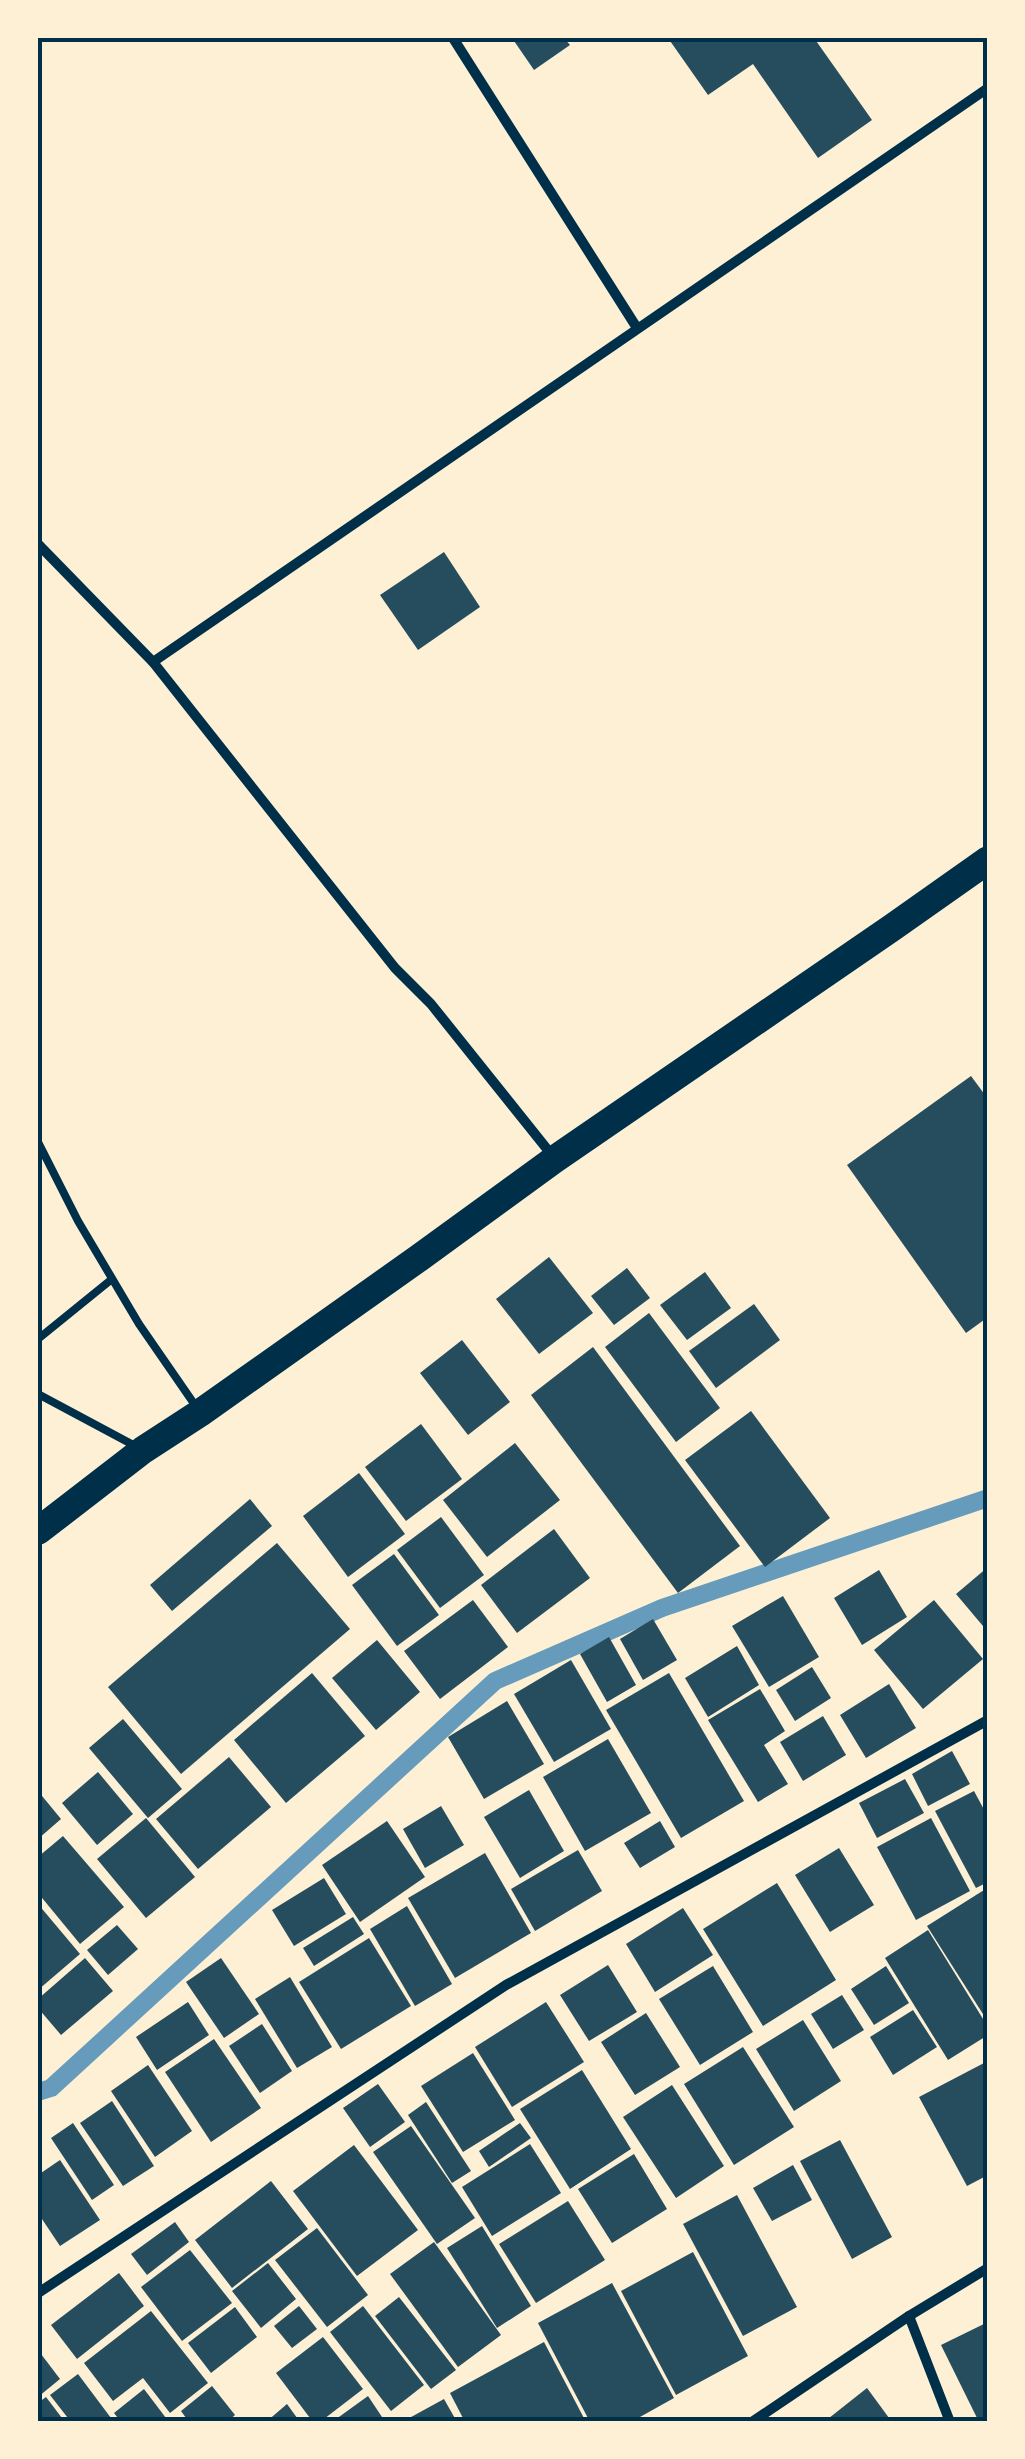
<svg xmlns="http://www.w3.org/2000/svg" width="1025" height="2459" font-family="Jost,sans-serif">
  <rect width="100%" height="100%" fill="#fdf0d5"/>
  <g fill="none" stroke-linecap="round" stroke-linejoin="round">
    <!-- stream -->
    <path stroke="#669bbc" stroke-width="18" d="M38 2092 51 2088 495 1681 662 1608 988 1498"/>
  </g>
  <!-- building -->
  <g fill="#264d5e">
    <path d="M512 38H564L570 45 534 70Z"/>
    <path d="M668 38H814L872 120 818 158 753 64 708 95Z"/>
    <path d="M444 552 480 607 418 650 380 595Z"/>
    <path d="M971 1076 988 1099V1317L966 1333 847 1165Z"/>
    <path d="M549 1257 593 1313 539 1354 496 1299Z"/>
    <path d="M627 1268 650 1298 614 1325 591 1296Z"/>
    <path d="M705 1272 731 1308 687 1340 660 1305Z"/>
    <path d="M754 1304 780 1340 716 1388 689 1351Z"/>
    <path d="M649 1313 720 1408 676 1442 605 1347Z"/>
    <path d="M462 1340 510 1402 468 1435 420 1373Z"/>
    <path d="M593 1347 740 1546 678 1593 531 1395Z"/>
    <path d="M751 1411 830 1518 765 1567 685 1460Z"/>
    <path d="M421 1424 462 1479 406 1521 365 1467Z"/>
    <path d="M515 1443 560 1500 487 1557 443 1500Z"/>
    <path d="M359 1473 405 1534 348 1577 303 1516Z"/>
    <path d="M250 1499 272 1526 172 1611 150 1585Z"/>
    <path d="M441 1517 484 1575 440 1608 397 1550Z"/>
    <path d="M554 1529 590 1578 517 1633 481 1585Z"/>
    <path d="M277 1543 350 1629 181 1774 108 1687Z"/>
    <path d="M394 1554 439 1615 397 1646 352 1585Z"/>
    <path d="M988 1567V1632L956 1594Z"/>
    <path d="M879 1570 907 1617 862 1645 834 1598Z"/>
    <path d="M783 1596 819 1657 769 1687 732 1626Z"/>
    <path d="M473 1600 508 1647 440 1699 404 1651Z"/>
    <path d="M934 1600 983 1659 923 1709 874 1650Z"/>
    <path d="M653 1619 677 1660 643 1680 620 1639Z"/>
    <path d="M609 1637 636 1685 607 1702 580 1654Z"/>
    <path d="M377 1640 420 1692 376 1730 332 1678Z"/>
    <path d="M737 1646 759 1685 708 1717 685 1678Z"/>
    <path d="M571 1660 611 1729 554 1762 514 1694Z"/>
    <path d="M812 1667 831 1698 795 1721 776 1690Z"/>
    <path d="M312 1673 365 1736 286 1803 234 1740Z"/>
    <path d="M669 1673 744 1801 681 1838 606 1710Z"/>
    <path d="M889 1684 916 1728 866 1758 840 1715Z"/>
    <path d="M760 1689 785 1731 764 1745 788 1784 758 1802 708 1720Z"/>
    <path d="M507 1701 544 1764 484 1799 448 1737Z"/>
    <path d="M823 1716 846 1755 803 1781 780 1742Z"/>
    <path d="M123 1719 182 1789 148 1818 89 1748Z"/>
    <path d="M608 1739 651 1813 585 1851 543 1777Z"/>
    <path d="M952 1751 970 1784 928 1806 912 1774Z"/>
    <path d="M229 1757 271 1807 198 1869 156 1819Z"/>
    <path d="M98 1772 133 1814 97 1845 62 1803Z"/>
    <path d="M905 1779 924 1813 877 1838 859 1803Z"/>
    <path d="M529 1790 564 1851 520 1878 484 1817Z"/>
    <path d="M38 1791 61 1819 38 1839Z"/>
    <path d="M974 1791 988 1817V1882L976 1888 935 1811Z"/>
    <path d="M441 1806 464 1845 425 1868 403 1829Z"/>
    <path d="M146 1818 195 1877 146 1918 97 1859Z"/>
    <path d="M931 1818 970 1891 916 1920 877 1847Z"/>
    <path d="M387 1821 425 1877 360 1922 322 1865Z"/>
    <path d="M660 1821 675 1847 640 1868 624 1843Z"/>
    <path d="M63 1836 124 1907 80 1944 38 1893V1857Z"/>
    <path d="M839 1848 874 1905 830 1932 795 1875Z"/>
    <path d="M578 1850 602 1891 535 1931 511 1889Z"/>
    <path d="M485 1853 531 1933 455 1978 408 1898Z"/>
    <path d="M324 1878 346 1914 294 1946 272 1910Z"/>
    <path d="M777 1883 836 1980 763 2026 703 1929Z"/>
    <path d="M984 1890 988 1895V2022L927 1926Z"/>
    <path d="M38 1904 80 1954 38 1990Z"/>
    <path d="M407 1906 452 1984 415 2006 370 1929Z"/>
    <path d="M683 1908 713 1955 655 1992 626 1944Z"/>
    <path d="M353 1917 364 1934 314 1966 303 1948Z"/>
    <path d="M117 1925 138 1949 108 1975 87 1950Z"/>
    <path d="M928 1930 988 2027V2035L948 2060 885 1958Z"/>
    <path d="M369 1938 411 2006 341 2049 299 1982Z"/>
    <path d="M85 1958 113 1991 61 2035 38 2008V1999Z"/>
    <path d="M221 1958 259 2014 224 2038 186 1982Z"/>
    <path d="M608 1965 637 2012 589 2041 560 1995Z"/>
    <path d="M713 1966 753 2032 700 2065 659 1999Z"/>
    <path d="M886 1966 909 2003 874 2025 851 1989Z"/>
    <path d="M290 1977 332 2047 297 2068 255 1999Z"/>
    <path d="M842 1995 864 2030 833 2049 811 2014Z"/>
    <path d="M188 2002 209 2035 157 2070 136 2037Z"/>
    <path d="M546 2002 584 2062 512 2107 475 2047Z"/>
    <path d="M913 2010 937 2047 893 2075 870 2037Z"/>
    <path d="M646 2013 680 2067 635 2095 601 2042Z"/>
    <path d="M803 2020 841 2081 794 2111 756 2049Z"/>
    <path d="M262 2024 292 2071 260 2093 229 2046Z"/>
    <path d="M214 2039 261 2108 211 2142 165 2072Z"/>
    <path d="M743 2047 794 2127 734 2165 684 2084Z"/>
    <path d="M473 2053 515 2120 463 2152 421 2086Z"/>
    <path d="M984 2063 988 2069V2175L967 2186 919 2097Z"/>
    <path d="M148 2065 192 2131 155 2157 111 2091Z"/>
    <path d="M582 2070 631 2149 570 2189 520 2109Z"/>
    <path d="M378 2084 405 2122 370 2147 343 2108Z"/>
    <path d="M672 2085 724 2166 676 2198 623 2117Z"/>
    <path d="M112 2101 154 2166 123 2186 80 2123Z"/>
    <path d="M426 2102 471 2171 452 2183 408 2115Z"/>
    <path d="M73 2123 114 2185 92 2200 51 2138Z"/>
    <path d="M520 2123 531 2138 489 2167 479 2151Z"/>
    <path d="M411 2126 475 2218 437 2244 373 2152Z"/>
    <path d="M840 2140 892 2237 852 2259 800 2161Z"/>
    <path d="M530 2144 561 2193 492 2236 462 2187Z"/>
    <path d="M354 2145 418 2230 357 2276 293 2191Z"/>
    <path d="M634 2154 667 2209 612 2243 578 2189Z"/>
    <path d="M60 2160 100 2220 60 2246 38 2213V2175Z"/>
    <path d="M793 2165 812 2200 772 2221 753 2188Z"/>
    <path d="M271 2181 308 2229 232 2288 195 2240Z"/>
    <path d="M737 2195 797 2307 743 2336 683 2224Z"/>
    <path d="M568 2201 605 2260 536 2303 499 2244Z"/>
    <path d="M175 2222 189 2242 147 2275 131 2254Z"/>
    <path d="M482 2226 531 2306 497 2328 447 2248Z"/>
    <path d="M317 2228 368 2295 327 2327 275 2260Z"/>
    <path d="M434 2242 501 2335 458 2367 390 2274Z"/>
    <path d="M190 2250 232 2303 182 2341 141 2287Z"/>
    <path d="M693 2252 748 2356 676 2395 621 2291Z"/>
    <path d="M268 2263 296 2299 261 2328 232 2291Z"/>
    <path d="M119 2273 144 2306 77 2359 51 2325Z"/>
    <path d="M612 2283 674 2398 631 2422H590L538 2323Z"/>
    <path d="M399 2297 456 2370 431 2389 375 2316Z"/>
    <path d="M299 2306 317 2329 292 2348 274 2326Z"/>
    <path d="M363 2306 424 2385 391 2411 330 2332Z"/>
    <path d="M235 2307 257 2337 211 2373 188 2343Z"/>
    <path d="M151 2311 208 2383 170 2413 143 2378 113 2401 84 2363Z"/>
    <path d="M988 2322V2422H979L941 2345Z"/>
    <path d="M323 2337 363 2389 320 2422H313L276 2373Z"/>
    <path d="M544 2342 586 2422H465L450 2393Z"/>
    <path d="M38 2350 60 2379 38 2397Z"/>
    <path d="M78 2374 114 2422H71L50 2395Z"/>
    <path d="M212 2386 235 2415 227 2422H189L181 2411Z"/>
    <path d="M867 2388 892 2422H824Z"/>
    <path d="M144 2389 169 2422H121L114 2413Z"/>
    <path d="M368 2396 384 2420 382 2422H332Z"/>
    <path d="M46 2397 65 2422H38V2403Z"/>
    <path d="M444 2399 457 2422H402Z"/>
    <path d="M287 2404 300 2422H266Z"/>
  </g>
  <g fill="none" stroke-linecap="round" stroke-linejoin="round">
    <!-- service -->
    <g stroke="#003049" stroke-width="8">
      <path d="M38 1142 78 1221 139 1324 197 1408"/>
      <path d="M38 1339 112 1279"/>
      <path d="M38 1394 139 1448"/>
    </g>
    <!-- minor -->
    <g stroke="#003049" stroke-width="10">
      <path d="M453 38 637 328"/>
      <path d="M38 544 153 662 395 968 431 1004 555 1159"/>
      <path d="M153 662 988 88"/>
      <path d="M38 2293 506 1985 988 1720"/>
      <path d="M909 2316 950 2422"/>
      <path d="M752 2422 909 2316 988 2268"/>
    </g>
    <!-- trunk -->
    <path stroke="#003049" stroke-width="28" d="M38 1531 143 1450 200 1413 419 1258 555 1159 893 927 988 860"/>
  </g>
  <!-- border -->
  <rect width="1025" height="2459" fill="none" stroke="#fdf0d5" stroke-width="80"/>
  <rect x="40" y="40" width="945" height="2379" fill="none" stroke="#003049" stroke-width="4"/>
</svg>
